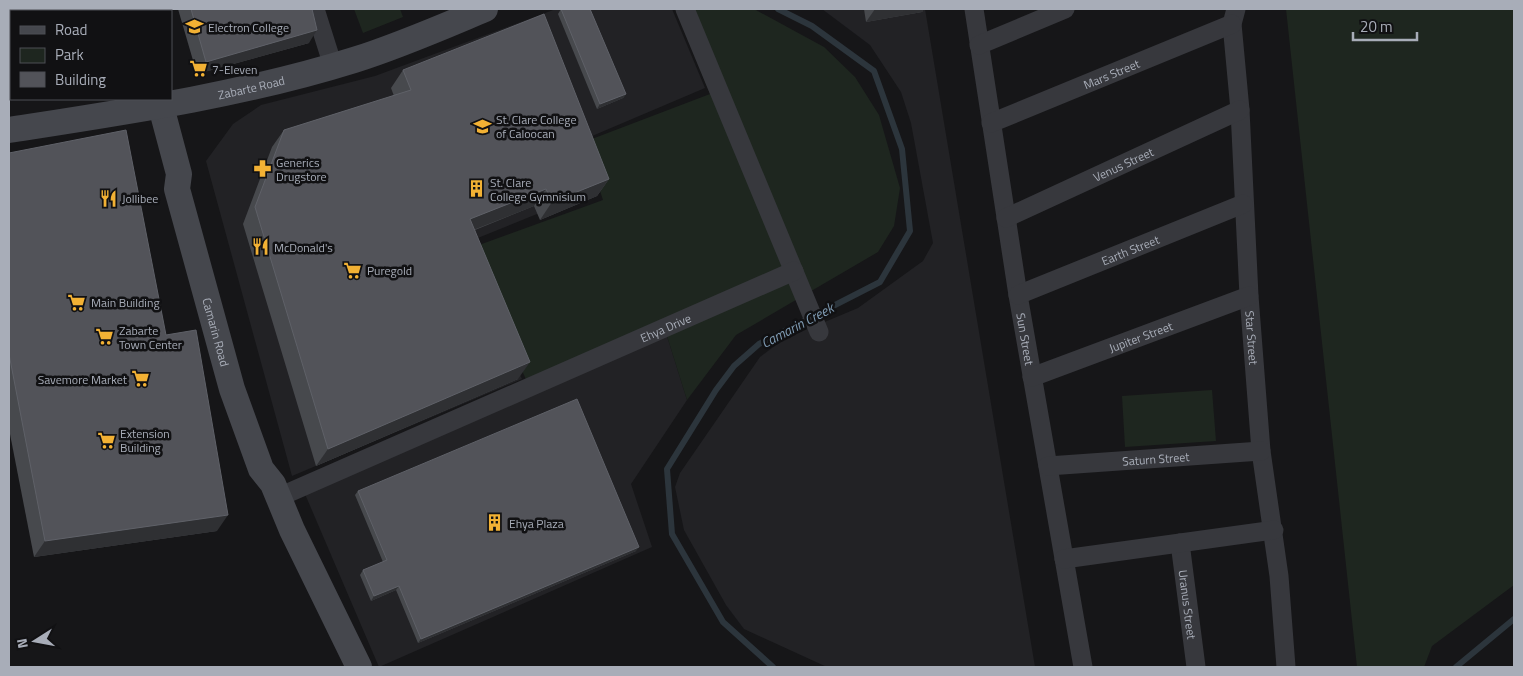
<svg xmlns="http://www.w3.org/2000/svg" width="1523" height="676" font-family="'Titillium Web',sans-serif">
  <rect width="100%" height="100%" fill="#161618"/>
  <!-- built -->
  <g fill="#222225">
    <path d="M556 9H672L705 88 578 142 596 190 458 246 522 379 292 476 206 161 233 124 261 105 375 76Z"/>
    <path d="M822 9H925L1035 667H827L744 629 726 605 684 530 675 487 680 473 760 357 784 339 858 308 923 261 933 243 911 123 901 92 870 45Z"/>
    <path d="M667 336 687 400 631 484 652 547 379 667 305 494Z"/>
  </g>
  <!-- green -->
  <g fill="#1e261f">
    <path d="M354 9H400L403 17 363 33Z"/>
    <path d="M676 9H754L824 47 855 77 879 115 900 188 894 226 878 252 736 335 687 400 667 336 532 393 468 249 603 200 584 142 710 94Z"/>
    <path d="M1286 9H1514V585L1432 646 1424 667H1357Z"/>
    <path d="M1212 390 1216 441 1125 447 1122 396Z"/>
  </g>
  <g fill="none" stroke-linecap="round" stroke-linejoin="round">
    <!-- stream -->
    <g stroke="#2c353c" stroke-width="6">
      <path d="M773 667 723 622 672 534 667 469 716 390 734 366 759 344 880 282 910 231 902 149 874 71 812 26 778 9"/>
      <path d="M1456 667 1514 619"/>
    </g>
    <!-- street -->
    <g stroke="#37383d" stroke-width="19">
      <path d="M315 9 333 66"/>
      <path d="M685 9 819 332"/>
      <path id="s1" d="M974 9 1018 295 1083 667"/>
      <path id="s2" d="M1236 9 1232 24 1240 110 1249 296 1261 451 1279 576 1286 667"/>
      <path d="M979 45 1065 9"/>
      <path id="s3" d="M991 123 1232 24"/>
      <path id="s4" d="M1006 218 1240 110"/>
      <path id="s5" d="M1018 295 1243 204"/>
      <path id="s6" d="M1032 377 1249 296"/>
      <path id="s7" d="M1048 466 1261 451"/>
      <path id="s8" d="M279 497 794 271"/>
      <path id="s9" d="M1180 543 1196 667"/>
      <path d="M1064 559 1274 530"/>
    </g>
    <!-- secondary -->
    <g stroke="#45474d" stroke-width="26">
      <path d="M134 9V11"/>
      <path id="s10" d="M159 99 179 174 177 189 232 389 261 469 273 484 292 530 359 667"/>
      <path id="s11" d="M9 130C125 112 242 95 354 60 399 46 442 27 485 9"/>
    </g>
  </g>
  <!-- wall -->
  <g fill="#47494d">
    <path d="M178 9H312L309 43 197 74Z"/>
    <path d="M561 9 626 94 623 98 597 109 558 14Z"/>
    <path d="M864 9H924L922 12 866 22Z"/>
    <path d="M403 70 609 179 597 196 540 220 534 206 475 230 518 379 316 466 243 224 272 147 284 130 394 96 391 88Z"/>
    <path d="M9 153 166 335 217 531 34 557 9 429Z"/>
    <path d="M358 491 636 551 418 643 396 590 371 601 360 575 363 570 383 562 355 495Z"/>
  </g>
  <!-- shaded-wall -->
  <g fill="#2f3033">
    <path d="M875 9H924L922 12 866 22Z"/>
    <rect x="9" y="25" width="2" height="14"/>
    <path d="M317 30 309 43 197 74 206 62Z"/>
    <path d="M626 94 623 98 597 109 600 104Z"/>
    <path d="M609 179 597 196 540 220 552 202Z"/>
    <path d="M546 189 534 206 458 236 470 219Z"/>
    <path d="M530 362 518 379 316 466 328 449Z"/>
    <path d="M228 515 217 531 34 557 45 541Z"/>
    <path d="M639 547 636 551 418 643 421 639Z"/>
    <path d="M399 586 396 590 371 601 374 596Z"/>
  </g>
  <!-- building -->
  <g fill="#525359" stroke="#5f6168">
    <path d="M9 9H123V11H11V25H9Z"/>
    <path d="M191 9H312L317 30 206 62Z"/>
    <path d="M561 9H590L626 94 600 104Z"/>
    <path d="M544 14 609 179 552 202 546 189 470 219 530 362 328 449 255 207 284 130 411 90 403 70Z"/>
    <path d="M126 130 166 335 196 330 228 515 45 541 9 354V153Z"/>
    <path d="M577 399 639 547 421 639 399 586 374 596 363 570 387 560 358 491Z"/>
  </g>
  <!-- icons -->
  <defs>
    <symbol id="university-bare" viewBox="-9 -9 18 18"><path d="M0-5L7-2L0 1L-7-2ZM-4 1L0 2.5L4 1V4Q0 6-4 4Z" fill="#f2b134" stroke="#111113" stroke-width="2.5" paint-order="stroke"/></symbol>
    <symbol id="supermarket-bare" viewBox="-9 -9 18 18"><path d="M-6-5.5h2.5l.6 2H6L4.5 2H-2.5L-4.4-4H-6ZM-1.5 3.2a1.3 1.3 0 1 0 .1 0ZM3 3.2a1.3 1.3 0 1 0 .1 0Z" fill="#f2b134" stroke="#111113" stroke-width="2.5" paint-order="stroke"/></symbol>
    <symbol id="pharmacy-bare" viewBox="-9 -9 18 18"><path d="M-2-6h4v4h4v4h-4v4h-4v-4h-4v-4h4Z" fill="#f2b134" stroke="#111113" stroke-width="2.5" paint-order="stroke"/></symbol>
    <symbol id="building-bare" viewBox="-9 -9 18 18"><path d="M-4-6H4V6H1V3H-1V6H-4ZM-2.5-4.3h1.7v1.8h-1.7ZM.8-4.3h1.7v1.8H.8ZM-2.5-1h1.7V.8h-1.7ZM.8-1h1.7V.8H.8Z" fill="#f2b134" stroke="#111113" stroke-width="2.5" paint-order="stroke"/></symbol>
    <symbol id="restaurant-bare" viewBox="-9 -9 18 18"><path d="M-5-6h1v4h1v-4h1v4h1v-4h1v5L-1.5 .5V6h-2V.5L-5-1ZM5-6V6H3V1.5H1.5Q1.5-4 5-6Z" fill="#f2b134" stroke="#111113" stroke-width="2.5" paint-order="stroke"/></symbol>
  </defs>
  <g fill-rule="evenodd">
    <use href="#university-bare" x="182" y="14" width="25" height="25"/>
    <use href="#supermarket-bare" x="186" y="56" width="25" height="25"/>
    <use href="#university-bare" x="470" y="114" width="25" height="25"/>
    <use href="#pharmacy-bare" x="250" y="156" width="25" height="25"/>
    <use href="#building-bare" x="464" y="176" width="25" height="25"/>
    <use href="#restaurant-bare" x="96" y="186" width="25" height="25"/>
    <use href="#restaurant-bare" x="248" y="234" width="25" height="25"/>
    <use href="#supermarket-bare" x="340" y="258" width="25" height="25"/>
    <use href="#supermarket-bare" x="64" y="290" width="25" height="25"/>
    <use href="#supermarket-bare" x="92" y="324" width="25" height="25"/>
    <use href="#supermarket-bare" x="128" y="366" width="25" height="25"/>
    <use href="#supermarket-bare" x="94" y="428" width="25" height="25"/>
    <use href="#building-bare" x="482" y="510" width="25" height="25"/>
  </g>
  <g text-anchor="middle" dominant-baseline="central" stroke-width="5" stroke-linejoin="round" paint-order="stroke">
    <!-- poi labels -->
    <g font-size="12" fill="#a8adb8" stroke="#111113" text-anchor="start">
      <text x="208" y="27">Electron College</text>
      <text x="212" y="69">7-Eleven</text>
      <text x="496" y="119">St. Clare College<tspan x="496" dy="14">of Caloocan</tspan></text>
      <text x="276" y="162">Generics<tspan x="276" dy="14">Drugstore</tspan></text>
      <text x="490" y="182">St. Clare<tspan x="490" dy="14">College Gymnisium</tspan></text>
      <text x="122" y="198">Jollibee</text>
      <text x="274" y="247">McDonald's</text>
      <text x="367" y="270">Puregold</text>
      <text x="91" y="302">Main Building</text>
      <text x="119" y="330">Zabarte<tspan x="119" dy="14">Town Center</tspan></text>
      <text x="127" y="379" text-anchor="end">Savemore Market</text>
      <text x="120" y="433">Extension<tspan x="120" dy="14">Building</tspan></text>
      <text x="509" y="523">Ehya Plaza</text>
    </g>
    <!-- street labels -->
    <g font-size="12" fill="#a8adb8" stroke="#111113">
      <text stroke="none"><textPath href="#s3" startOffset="130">Mars Street</textPath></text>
      <text stroke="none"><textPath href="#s11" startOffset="246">Zabarte Road</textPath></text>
      <text stroke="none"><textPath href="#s4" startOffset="129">Venus Street</textPath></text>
      <text stroke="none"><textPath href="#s5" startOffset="121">Earth Street</textPath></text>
      <text stroke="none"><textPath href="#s8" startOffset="422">Ehya Drive</textPath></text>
      <text stroke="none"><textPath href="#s10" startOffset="241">Camarin Road</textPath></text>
      <text stroke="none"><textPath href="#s6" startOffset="116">Jupiter Street</textPath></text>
      <text stroke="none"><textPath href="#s1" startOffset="334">Sun Street</textPath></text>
      <text stroke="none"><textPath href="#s2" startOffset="330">Star Street</textPath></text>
      <text stroke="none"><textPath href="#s7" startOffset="108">Saturn Street</textPath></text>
      <text stroke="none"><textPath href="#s9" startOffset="62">Uranus Street</textPath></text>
    </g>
    <!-- water labels -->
    <g font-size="14" font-style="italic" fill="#7f9bb3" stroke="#111113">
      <text transform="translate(797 325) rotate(-28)">Camarin Creek</text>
    </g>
  </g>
  <!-- border -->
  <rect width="1523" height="676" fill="none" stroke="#a8adb8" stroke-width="20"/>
  <!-- legend -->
  <rect x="10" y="10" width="162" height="90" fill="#111113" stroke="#4d4f55"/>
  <rect x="20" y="26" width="25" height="8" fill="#45474d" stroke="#4d4f55"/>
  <text x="55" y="35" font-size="15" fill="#a8adb8">Road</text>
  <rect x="20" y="48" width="25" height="15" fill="#1e261f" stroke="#4d4f55"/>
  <text x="55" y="60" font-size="15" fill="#a8adb8">Park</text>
  <rect x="20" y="72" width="25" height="15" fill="#525359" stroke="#4d4f55"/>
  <text x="55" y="85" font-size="15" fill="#a8adb8">Building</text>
  <!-- north arrow -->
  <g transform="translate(35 641) rotate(259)" stroke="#111113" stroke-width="4" paint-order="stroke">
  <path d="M0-4L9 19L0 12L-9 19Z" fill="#a8adb8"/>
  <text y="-8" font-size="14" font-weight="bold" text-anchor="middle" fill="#a8adb8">N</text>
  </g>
  <!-- scale -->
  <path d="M1353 32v8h64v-8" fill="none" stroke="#a8adb8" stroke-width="2.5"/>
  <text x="1360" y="32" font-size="15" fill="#a8adb8" stroke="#111113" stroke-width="4" paint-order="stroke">20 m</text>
</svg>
